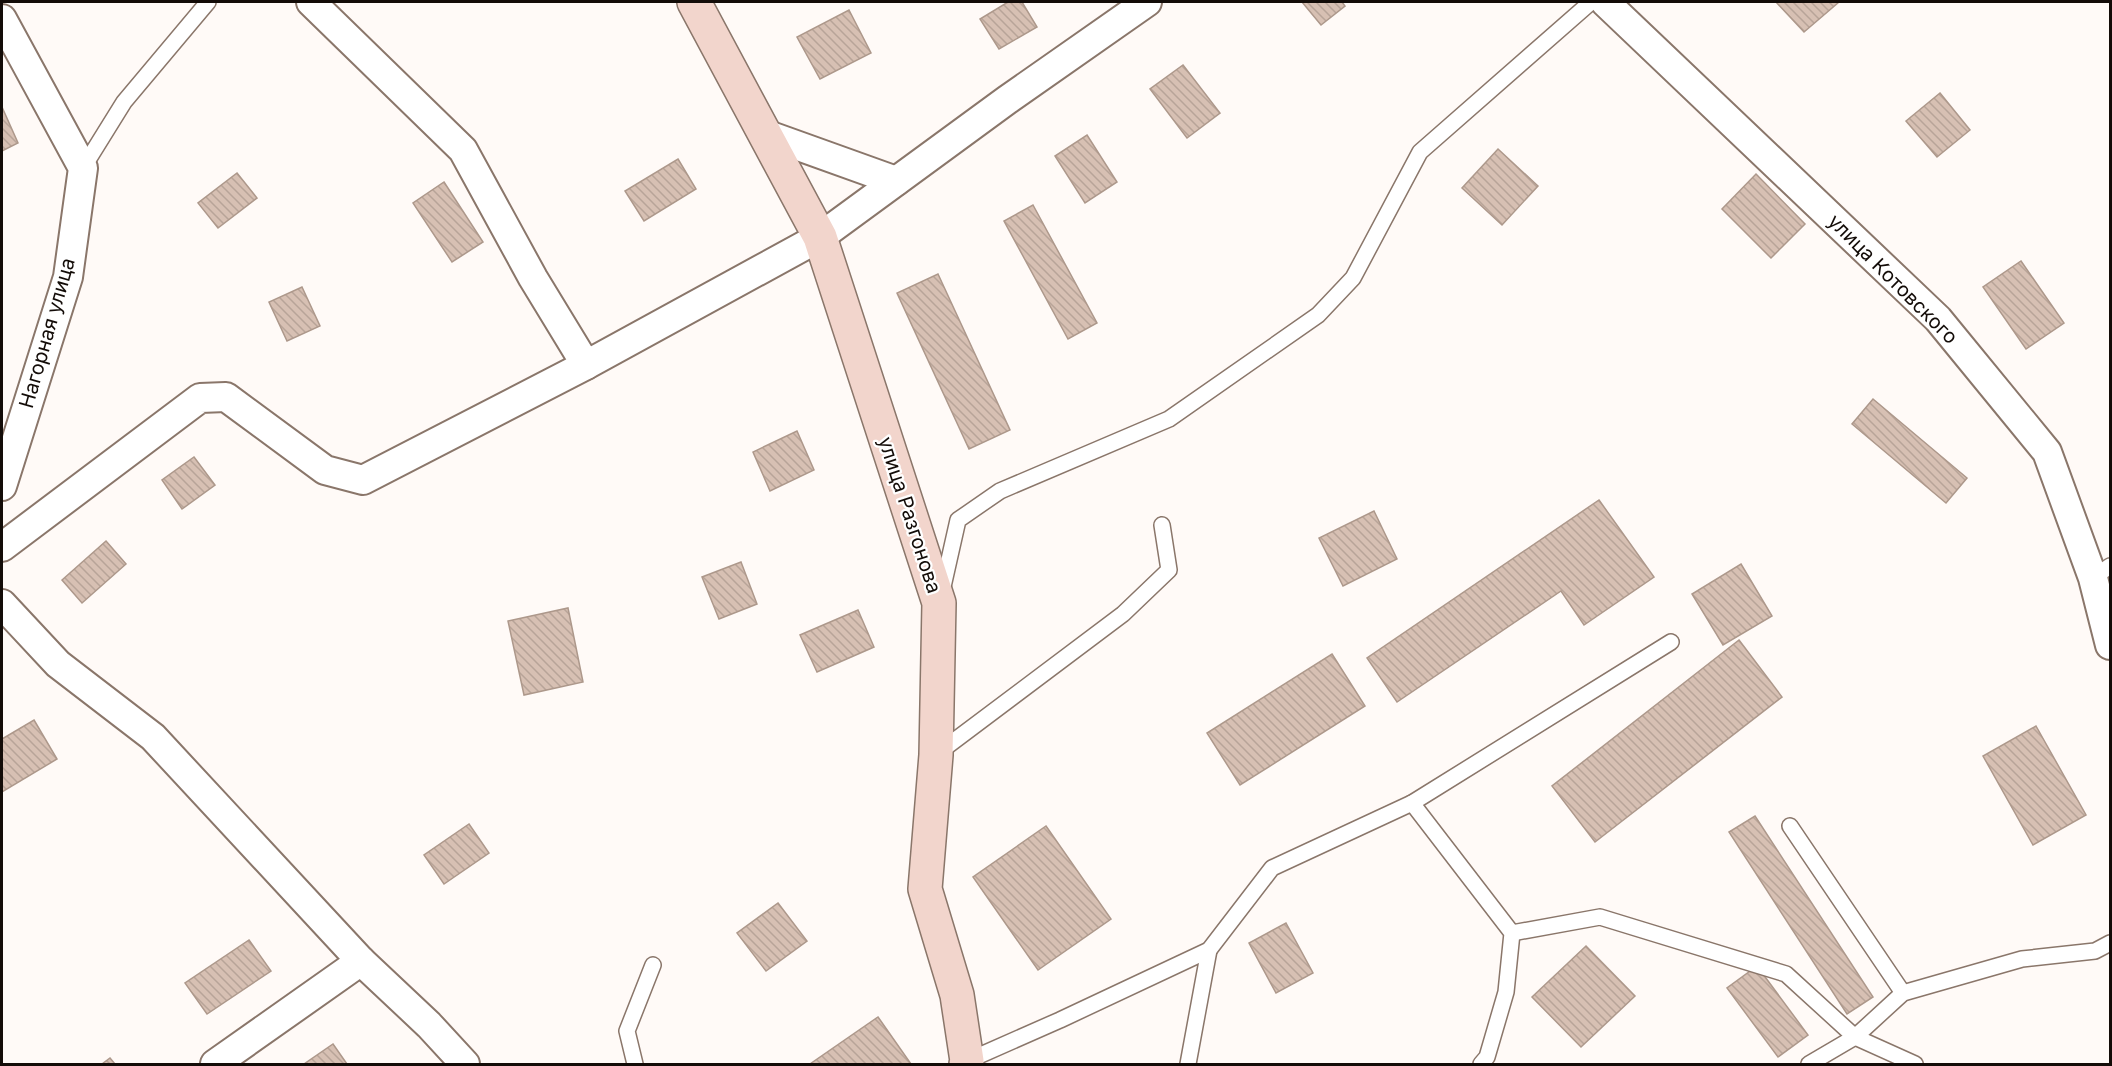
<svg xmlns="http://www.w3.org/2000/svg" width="2112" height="1066" font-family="Inter,sans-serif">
  <defs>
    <pattern id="building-back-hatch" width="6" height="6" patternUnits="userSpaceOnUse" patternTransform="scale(1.5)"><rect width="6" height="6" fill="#d7c0b3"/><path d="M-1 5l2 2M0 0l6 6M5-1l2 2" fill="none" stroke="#b8a498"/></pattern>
  </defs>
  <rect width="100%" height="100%" fill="#fffaf7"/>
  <!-- building -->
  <g fill="url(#building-back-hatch)" stroke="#ad988b" stroke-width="1.5">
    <path d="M1008 2H1022L1037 27 999 49 980 19Z"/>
    <path d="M1302 2H1342L1345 6 1321 25Z"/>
    <path d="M1776 2H1839L1804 32Z"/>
    <path d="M849 10 871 53 820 79 797 37Z"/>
    <path d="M1183 65 1220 113 1187 138 1150 89Z"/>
    <path d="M1940 93 1970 130 1937 157 1906 121Z"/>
    <path d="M2 107 18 143 2 151Z"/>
    <path d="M1087 135 1117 182 1085 203 1055 156Z"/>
    <path d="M1498 149 1538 186 1502 225 1462 188Z"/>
    <path d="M678 159 696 189 644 221 625 191Z"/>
    <path d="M237 173 257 198 218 228 198 203Z"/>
    <path d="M1756 174 1805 224 1771 258 1722 209Z"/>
    <path d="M444 182 483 242 452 262 413 203Z"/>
    <path d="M1033 205 1097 323 1068 339 1004 221Z"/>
    <path d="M2021 261 2064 323 2026 349 1983 287Z"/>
    <path d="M938 274 1010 430 969 449 897 293Z"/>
    <path d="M302 287 320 326 287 341 269 302Z"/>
    <path d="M1873 399 1967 478 1946 503 1852 424Z"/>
    <path d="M797 431 814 470 770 491 753 452Z"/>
    <path d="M194 457 215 485 182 509 162 480Z"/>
    <path d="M1599 500 1654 577 1584 625 1561 591 1397 702 1367 658Z"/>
    <path d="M1374 511 1397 559 1343 586 1319 538Z"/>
    <path d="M106 541 126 564 82 603 62 580Z"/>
    <path d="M741 562 757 604 719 619 702 577Z"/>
    <path d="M1741 564 1772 616 1723 645 1692 594Z"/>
    <path d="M568 608 583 682 524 695 508 621Z"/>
    <path d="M858 610 874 647 817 672 800 635Z"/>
    <path d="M1739 640 1782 697 1595 842 1552 786Z"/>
    <path d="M1332 654 1365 706 1240 785 1207 733Z"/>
    <path d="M34 720 57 759 2 792V739Z"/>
    <path d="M2036 726 2086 815 2033 845 1983 756Z"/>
    <path d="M1755 816 1873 997 1847 1014 1729 832Z"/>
    <path d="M469 824 489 853 444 884 424 855Z"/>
    <path d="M1046 826 1111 919 1038 970 973 877Z"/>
    <path d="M778 903 807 941 766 971 737 933Z"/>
    <path d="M1286 923 1313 973 1276 993 1249 943Z"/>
    <path d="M249 940 271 971 207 1014 185 983Z"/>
    <path d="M1586 946 1635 996 1581 1047 1532 997Z"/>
    <path d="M1757 966 1808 1035 1778 1057 1727 988Z"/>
    <path d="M878 1017 911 1064H810Z"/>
    <path d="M333 1044 347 1064H304Z"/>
    <path d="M110 1058 115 1064H102Z"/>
  </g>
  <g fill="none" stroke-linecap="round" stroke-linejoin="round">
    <defs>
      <g id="lane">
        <path d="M83 168 124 102 208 2"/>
        <path d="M2093 578 2110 566"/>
        <path d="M942 591 958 520 1000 491 1169 419 1318 315 1353 278 1420 152 1591 2"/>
        <path d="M938 753 1123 614 1169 570 1162 525"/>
        <path d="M1412 803 1512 933 1506 992 1487 1057 1481 1064"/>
        <path d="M1790 826 1903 993"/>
        <path d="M1512 933 1600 917 1786 974 1855 1037 1915 1064"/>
        <path d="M967 1061 1060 1020 1209 950 1272 868 1412 803 1671 642"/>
        <path d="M635 1064 627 1031 653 965"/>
        <path d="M1188 1064 1209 950"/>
        <path d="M1809 1064 1855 1037 1903 993 2022 959 2095 951 2110 943"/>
      </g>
      <g id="street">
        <path d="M311 2 463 150 533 278 586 365 820 237 1007 100 1147 2"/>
        <path d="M1605 2 1938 319 2047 452 2093 578 2110 645"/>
        <path d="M2 19 83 168 68 277 2 486"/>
        <path d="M765 134 896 181"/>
        <path d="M2 547 200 398 226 397 325 470 363 480 586 365"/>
        <path d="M2 604 58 664 153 737 361 961 429 1025 465 1064"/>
        <path d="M215 1064 361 961"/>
      </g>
      <path id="secondary" d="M694 2 820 237 939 603 936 755 925 889 957 995 967 1061 966 1064"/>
    </defs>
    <!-- lane casing -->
    <use href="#lane" stroke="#8a766a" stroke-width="18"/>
    <!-- street casing -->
    <use href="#street" stroke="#8a766a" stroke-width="32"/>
    <!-- secondary casing -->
    <use href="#secondary" stroke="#8a766a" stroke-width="36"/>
    <!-- lane -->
    <use href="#lane" stroke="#fff" stroke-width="15"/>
    <!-- street -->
    <use href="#street" stroke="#fff" stroke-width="28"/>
    <!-- secondary -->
    <use href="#secondary" stroke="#f2d5cc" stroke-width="33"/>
  </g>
  <g text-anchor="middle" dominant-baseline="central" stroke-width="4.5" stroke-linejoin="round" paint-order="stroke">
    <!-- street labels -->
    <g font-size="20" fill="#130c08" stroke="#fff">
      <text transform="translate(1893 279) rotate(45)">улица Котовского</text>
      <text transform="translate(47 333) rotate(-74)">Нагорная улица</text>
      <text transform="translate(910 515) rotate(72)">улица Разгонова</text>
    </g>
  </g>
  <!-- border -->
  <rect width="2112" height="1066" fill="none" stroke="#130c08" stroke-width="6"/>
</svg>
